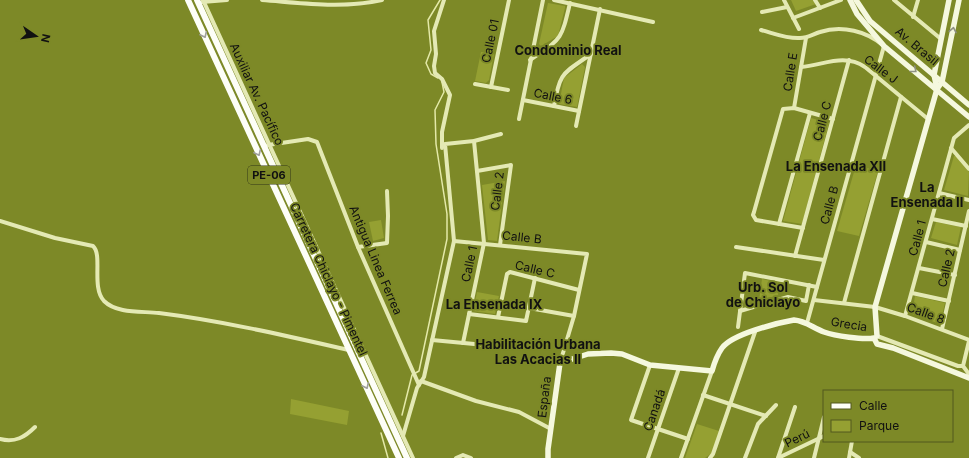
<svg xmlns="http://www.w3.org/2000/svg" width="969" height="458" font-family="Inter,sans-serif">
  <rect width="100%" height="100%" fill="#7d8927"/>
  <!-- green -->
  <g fill="#95a032">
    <path d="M791 0H814L816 4 796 11Z"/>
    <path d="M548 3 565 6V8L558 36 541 46 539 44Z"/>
    <path d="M481 52 494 54 489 80 486 83 475 81Z"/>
    <path d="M582 64 585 67 577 107 559 104 564 78Z"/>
    <path d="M811 118 829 123 802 224 783 221Z"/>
    <path d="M954 156H957L969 172 968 196 944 190Z"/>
    <path d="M856 165 878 171 859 236 837 231Z"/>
    <path d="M505 181 497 241 488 240 482 185Z"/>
    <path d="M381 220 384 238 373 241 369 222Z"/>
    <path d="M936 222 961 227 957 245 931 238Z"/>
    <path d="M762 279 780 283 778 295 759 301Z"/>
    <path d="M477 292 499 296 495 314 473 311Z"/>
    <path d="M915 296 945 303 940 324 912 314Z"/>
    <path d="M291 399 349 411 347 425 290 414Z"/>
    <path d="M697 424 719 431 712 453 705 458H685Z"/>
  </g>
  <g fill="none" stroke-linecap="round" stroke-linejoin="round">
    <!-- stream -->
    <g stroke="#e4e9a8" stroke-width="1.5">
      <path d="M438 78 431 74 426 63 431 50 428 20 440 0"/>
      <path d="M402 415 412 375 419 371 447 239V214L436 144 435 110 444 92 442 82"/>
      <path d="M381 433 388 458"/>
    </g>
    <!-- street -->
    <g stroke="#e4e9b4" stroke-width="4">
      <path d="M203 0 413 458"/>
      <path d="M262 0C302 3 342 9 382 0"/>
      <path d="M554 0 653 22"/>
      <path d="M784 0 799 29"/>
      <path d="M815 0 820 8"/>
      <path d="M894 0 941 39"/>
      <path d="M202 2 227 0"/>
      <path d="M762 12 787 7"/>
      <path d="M913 17 918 0"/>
      <path d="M793 18 841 0"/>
      <path d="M761 30C773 33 787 39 800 38 808 38 813 34 820 32 842 25 867 31 884 46L807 323"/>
      <path d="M530 60C562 38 561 41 570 3"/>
      <path d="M801 67C824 65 844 53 865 67L928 119"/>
      <path d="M475 84 508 90"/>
      <path d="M491 87 509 0"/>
      <path d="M523 100 579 111"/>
      <path d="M554 106C560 71 563 74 591 54"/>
      <path d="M794 108 806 38"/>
      <path d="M519 119 543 0"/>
      <path d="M576 126 600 9"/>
      <path d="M268 145 308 139 317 142 358 247 419 385"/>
      <path d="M442 148V132L450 95 442 79 435 73 434 66 436 54 434 31 444 0"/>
      <path d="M951 148 969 169"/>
      <path d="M477 171 511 165 500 245"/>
      <path d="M939 193 969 200"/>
      <path d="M932 219 966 226"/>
      <path d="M0 221 55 238 93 246C103 255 91 287 104 301 117 314 142 311 159 313 223 321 287 336 349 350"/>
      <path d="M779 224 810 113"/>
      <path d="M803 228 756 220 753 215 754 212 783 109 794 108 833 119"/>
      <path d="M454 241 587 254 574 316 560 363"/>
      <path d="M926 242 960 250"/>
      <path d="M358 247 387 243 388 216 387 191"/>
      <path d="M736 247 824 260"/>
      <path d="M795 256 849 60"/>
      <path d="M919 268 955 275"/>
      <path d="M912 293 949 301"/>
      <path d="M814 300 875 307 905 316 969 340"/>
      <path d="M844 303 901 97"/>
      <path d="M529 308 574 316"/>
      <path d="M740 311 788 297 806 301 809 285"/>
      <path d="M469 314 526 321 535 278"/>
      <path d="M905 316 954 138 969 125"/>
      <path d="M498 317 507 274 510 272 579 290"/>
      <path d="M738 327 745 273 817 287"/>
      <path d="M942 329 969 211"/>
      <path d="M875 338 877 336 958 366H963"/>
      <path d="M432 340 506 347"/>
      <path d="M969 341 963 366 969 374"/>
      <path d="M463 343 484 243 474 141"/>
      <path d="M650 365 631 420 688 439"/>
      <path d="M421 381 476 401 519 412 551 429"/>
      <path d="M703 395 766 416"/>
      <path d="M403 436 417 388 424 377 454 241 445 144 474 141 501 134"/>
      <path d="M0 439C15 443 25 437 35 427"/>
      <path d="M850 452 859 458"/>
      <path d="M456 458 463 455 471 458"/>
      <path d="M648 458 679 368"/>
      <path d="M681 458 712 371"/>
      <path d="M710 458 713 454 755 332"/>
      <path d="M745 458 758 424 776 405"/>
      <path d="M778 458 795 407"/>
      <path d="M778 458 824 436"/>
      <path d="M814 458 824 417"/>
      <path d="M849 458 852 441"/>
    </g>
    <!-- secondary -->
    <g stroke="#f5f8de" stroke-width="5.5">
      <path d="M850 0 857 14 884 46 969 117"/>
      <path d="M856 0 870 21 969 105"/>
      <path d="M937 89 934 75 949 0"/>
      <path d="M877 336 875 307 937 89 942 82 959 0"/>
      <path d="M548 458V449L560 363 588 354 611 353 622 354 650 365 712 371C714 364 717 355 722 348 732 334 777 323 794 320 806 321 813 328 824 332 835 336 863 340 874 338L877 344 893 348 969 378"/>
    </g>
    <!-- primary -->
    <g stroke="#fdfef7" stroke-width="6">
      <path d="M188 0 399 458"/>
      <path d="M197 0 407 458"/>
    </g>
  </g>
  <!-- one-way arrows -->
  <defs><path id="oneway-chevron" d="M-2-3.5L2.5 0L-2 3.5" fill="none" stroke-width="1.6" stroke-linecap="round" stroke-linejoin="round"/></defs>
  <g stroke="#8e9082">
    <use href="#oneway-chevron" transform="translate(953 30) rotate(-79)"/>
    <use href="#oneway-chevron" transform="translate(914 70) rotate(39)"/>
  </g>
  <g stroke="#9f9f9b">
    <use href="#oneway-chevron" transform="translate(204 35) rotate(65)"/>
    <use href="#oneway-chevron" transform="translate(258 153) rotate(65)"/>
    <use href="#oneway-chevron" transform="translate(366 386) rotate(65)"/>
  </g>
  <g text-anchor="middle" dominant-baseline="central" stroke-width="3.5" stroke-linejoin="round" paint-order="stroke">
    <!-- shield labels -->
    <rect fill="#7d8927" stroke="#313518" stroke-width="1" x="248" y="166" width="42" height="18" rx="3"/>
    <g font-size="11" font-weight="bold" fill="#111">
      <text x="269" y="175">PE-06</text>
    </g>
    <!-- street labels -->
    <g font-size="12" fill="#111" stroke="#7d8927">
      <text transform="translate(490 41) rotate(-78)">Calle 01</text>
      <text transform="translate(917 46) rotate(40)">Av. Brasil</text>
      <text transform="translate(881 69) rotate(37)">Calle J</text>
      <text transform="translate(790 72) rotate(-81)">Calle E</text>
      <text transform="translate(257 94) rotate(65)">Auxiliar Av. Pacífico</text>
      <text transform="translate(553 96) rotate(11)">Calle 6</text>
      <text transform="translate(822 121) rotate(-75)">Calle C</text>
      <text transform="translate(497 191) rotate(-83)">Calle 2</text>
      <text transform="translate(829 205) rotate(-75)">Calle B</text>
      <text transform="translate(522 237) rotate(6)">Calle B</text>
      <text transform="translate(917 238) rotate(-75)">Calle 1</text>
      <text transform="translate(376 260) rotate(67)">Antigua Linea Ferrea</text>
      <text transform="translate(469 264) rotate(-78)">Calle 1</text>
      <text transform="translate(946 268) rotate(-77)">Calle 2</text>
      <text transform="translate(535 269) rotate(13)">Calle C</text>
      <text transform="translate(329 279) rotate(65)">Carretera Chiclayo - Pimentel</text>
      <text transform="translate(926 313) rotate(20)">Calle 8</text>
      <text transform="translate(849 324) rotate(9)">Grecia</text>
      <text transform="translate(544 397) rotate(-83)">España</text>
      <text transform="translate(654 410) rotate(-71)">Canadá</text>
      <text transform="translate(797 438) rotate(-26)">Perú</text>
    </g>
    <!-- neighbourhood labels -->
    <g font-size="13" font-weight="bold" fill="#111" stroke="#7d8927">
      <text x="568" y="50">Condominio Real</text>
      <text x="836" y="166">La Ensenada XII</text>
      <text x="927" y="187">La<tspan x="927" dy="15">Ensenada II</tspan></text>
      <text x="763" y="287">Urb. Sol<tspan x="763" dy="15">de Chiclayo</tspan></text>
      <text x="494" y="304">La Ensenada IX</text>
      <text x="538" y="344">Habilitación Urbana<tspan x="538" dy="15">Las Acacias II</tspan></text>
    </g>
  </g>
  <!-- legend -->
  <rect x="823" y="390" width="130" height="52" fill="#7d8927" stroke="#52591e"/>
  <rect x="831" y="403" width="20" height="6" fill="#fdfef7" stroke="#52591e"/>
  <text x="859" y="410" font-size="12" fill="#111111">Calle</text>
  <rect x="831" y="420" width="20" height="12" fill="#95a032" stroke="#52591e"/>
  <text x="859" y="430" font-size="12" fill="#111111">Parque</text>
  <!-- north arrow -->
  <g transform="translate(36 36) rotate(103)" stroke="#7d8927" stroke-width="3" paint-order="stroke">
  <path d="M0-3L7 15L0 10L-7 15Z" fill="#111111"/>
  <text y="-6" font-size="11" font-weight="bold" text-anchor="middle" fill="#111111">N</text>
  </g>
</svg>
